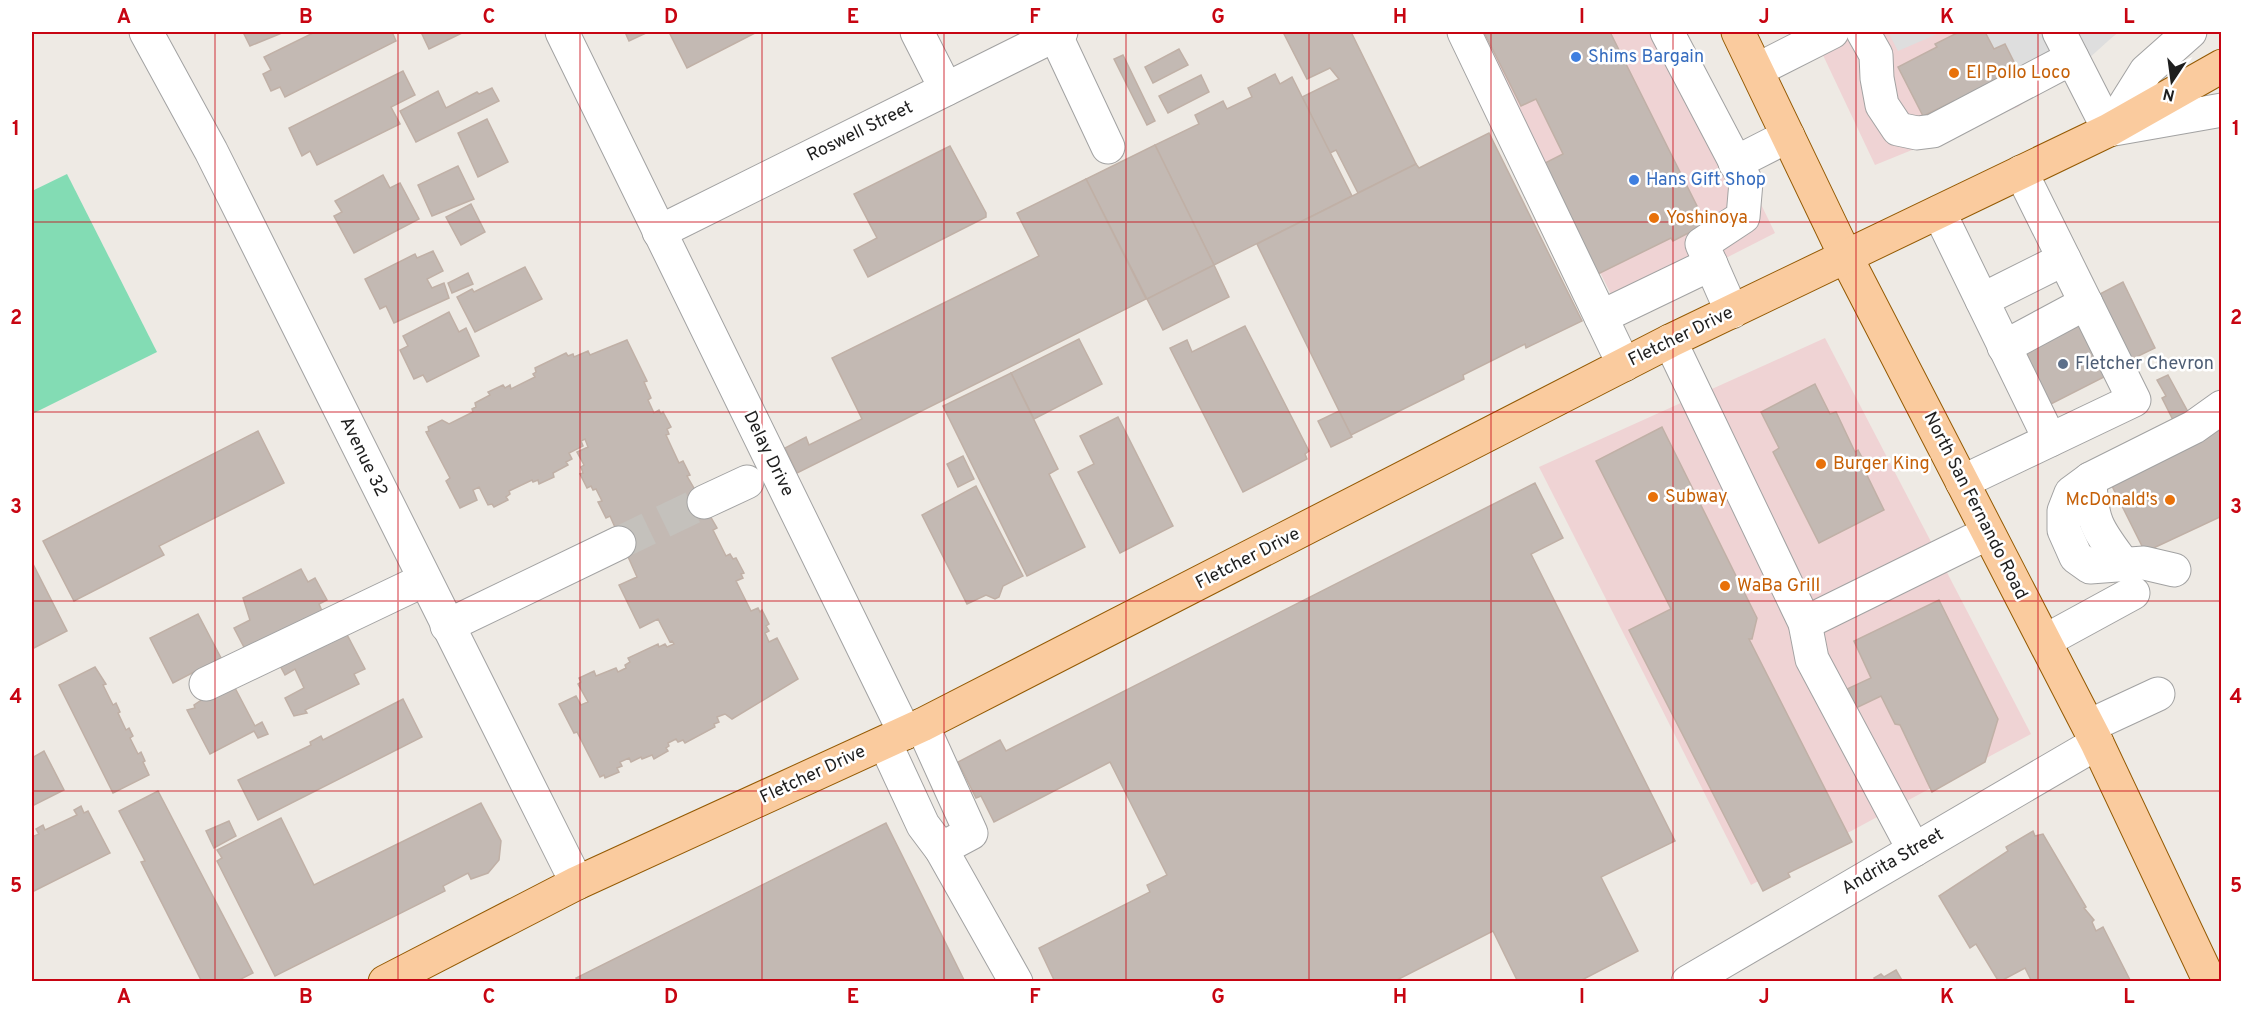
<svg xmlns="http://www.w3.org/2000/svg" width="2253" height="1013" font-family="Overpass,sans-serif">
  <rect width="100%" height="100%" fill="#eeeae4"/>
  <!-- commercial -->
  <g fill="#efd3d4">
    <path d="M1479 32H1677L1775 233 1620 312Z"/>
    <path d="M1812 32H2119L2018 107 1875 165Z"/>
    <path d="M1825 338 2031 734 1751 885 1539 467Z"/>
  </g>
  <!-- pitch -->
  <path fill="#83dcb4" d="M67 174 157 352 32 414V191Z"/>
  <!-- parking -->
  <g fill="#dedede">
    <path d="M1888 32H1942L1898 51Z"/>
    <path d="M1982 32H2118L2087 60 2015 96Z"/>
  </g>
  <!-- building -->
  <g fill="#c3b9b3" stroke="#c0b0a6" stroke-width="1.5">
    <path d="M243 32H281L282 33 250 46Z"/>
    <path d="M315 32H392L396 41 285 97 280 87 271 91 263 74 271 70 264 57Z"/>
    <path d="M421 32H464L429 49Z"/>
    <path d="M625 32H648L629 41Z"/>
    <path d="M669 32H754L755 33 687 68Z"/>
    <path d="M1283 32H1351L1416 164 1358 193 1336 150 1330 153 1302 97 1339 79 1330 68 1307 79Z"/>
    <path d="M1484 32H1610L1706 224 1673 241 1671 238 1596 275 1541 165 1563 154 1536 99 1521 106Z"/>
    <path d="M1959 32H1985L1994 49 2005 44 2016 66 2005 71 2007 75 1956 105 1954 101 1923 116 1898 67 1937 47 1935 44Z"/>
    <path d="M1179 49 1188 65 1153 83 1145 67Z"/>
    <path d="M1123 55 1155 121 1147 125 1114 59Z"/>
    <path d="M403 71 415 95 391 107 400 124 317 165 310 151 302 156 289 128Z"/>
    <path d="M1275 74 1280 84 1292 77 1352 196 1214 265 1155 145 1199 124 1195 115 1223 101 1227 109 1252 97 1248 88Z"/>
    <path d="M1201 75 1209 92 1168 113 1159 96Z"/>
    <path d="M492 88 499 101 416 142 400 111 438 91 446 108 477 92 479 94Z"/>
    <path d="M487 119 508 162 478 177 458 133Z"/>
    <path d="M1489 133 1582 321 1526 348 1525 344 1463 375 1464 379 1351 435 1257 244 1416 164 1419 168Z"/>
    <path d="M1155 145 1214 265 1147 299 1086 179Z"/>
    <path d="M950 146 986 213V217L868 277 854 250 877 238 854 194Z"/>
    <path d="M458 166 474 199 432 216 418 185Z"/>
    <path d="M383 175 390 188 400 183 419 219 354 253 334 216 342 212 335 201Z"/>
    <path d="M1086 179 1146 299 797 473 785 448 806 437 809 445 862 419 832 358 1039 256 1017 213Z"/>
    <path d="M471 204 485 232 461 245 446 217Z"/>
    <path d="M433 251 443 271 427 279 432 288 444 283 449 298 394 323 386 306 380 309 365 279 415 254 417 258Z"/>
    <path d="M1214 265 1229 297 1163 330 1147 299Z"/>
    <path d="M525 267 542 299 475 332 457 297 472 289 474 292Z"/>
    <path d="M468 273 473 284 452 293 448 283Z"/>
    <path d="M2123 282 2155 348 2126 362 2094 297Z"/>
    <path d="M449 312 459 332 466 328 479 356 427 382 423 375 414 379 400 350 408 346 403 336Z"/>
    <path d="M2082 322 2108 375 2045 407 2019 354Z"/>
    <path d="M1245 326 1309 451 1305 454 1307 459 1243 492 1170 348 1187 340 1192 352Z"/>
    <path d="M1079 339 1102 384 1034 419 1011 373Z"/>
    <path d="M627 340 647 381 644 382 651 398 648 400 654 413 659 410 661 414 663 412 671 427 667 429 669 434 666 435 679 463 683 461 690 475 687 476 717 528 713 530 726 556 730 554 733 559 736 558 744 573 741 574 743 578 736 581 751 611 758 608 760 612 762 610 769 624 766 626 769 631 765 633 769 642 777 638 798 679 732 719 725 714 717 717 719 722 714 724 715 727 685 743 683 740 678 742 676 739 668 743 669 746 666 748 668 751 654 759 652 755 642 759 641 757 631 762 629 758 620 762 622 766 617 768 619 772 605 778 604 775 600 777 577 732 574 733 559 704 576 696 581 705 588 702 578 684 581 682 579 678 594 671 596 676 616 668 618 672 626 668 625 665 630 662 628 658 658 644 659 647 665 644 667 647 674 644 672 641 670 642 658 619 640 628 619 585 637 577 610 516 606 518 598 502 602 501 596 489 593 490 591 486 587 488 580 474 583 473 581 467 584 465 577 452 588 447 585 439 581 441 583 446 569 453 572 459 566 462 568 465 553 473 554 477 539 484 538 480 533 482 532 480 509 491 510 494 506 497 508 500 494 507 492 504 488 505 479 487 473 490 477 500 460 508 446 481 450 478 426 432 429 431 428 427 442 420 449 424 473 412 472 409 476 407 475 403 490 395 488 392 503 385 505 388 510 385 511 389 535 377 533 374 536 372 535 368 566 353 568 356 573 354 574 357 588 351 590 355Z"/>
    <path d="M1011 373 1058 469 1049 474 1085 547 1027 576 943 406Z"/>
    <path d="M2168 375 2188 412 2173 420 2162 398 2166 396 2157 380Z"/>
    <path d="M1815 384 1830 414 1836 412 1855 452 1858 450 1865 463 1862 465 1884 510 1819 543 1773 452 1779 448 1761 412Z"/>
    <path d="M1339 411 1352 437 1331 447 1318 421Z"/>
    <path d="M1118 417 1173 526 1120 553 1078 472 1094 464 1080 436Z"/>
    <path d="M1662 427 1757 618 1752 639H1749L1852 842 1788 873 1790 877 1763 891 1629 630 1671 609 1596 461Z"/>
    <path d="M2222 429V516L2145 552 2111 484Z"/>
    <path d="M258 431 284 483 159 546 164 555 74 601 43 541Z"/>
    <path d="M963 456 974 479 958 487 947 464Z"/>
    <path d="M1535 483 1563 538 1531 554 1675 841 1601 877 1638 951 1578 982H1518L1493 931 1393 982H1055L1039 948 1150 892 1147 885 1167 875 1110 762 994 822 981 796 976 798 958 762 1000 740 1006 751Z"/>
    <path d="M976 486 1023 576 1003 586 999 597 995 599 986 595 967 604 922 515Z"/>
    <path d="M32 562 67 631 32 649Z"/>
    <path d="M301 569 308 582 315 578 327 600 319 604 322 611 246 651 234 628 250 620 243 598Z"/>
    <path d="M1939 600 1998 719 1985 762 1932 792 1900 725 1895 724 1881 696 1856 708 1847 689 1871 678 1854 641Z"/>
    <path d="M198 614 221 658 173 683 150 638Z"/>
    <path d="M343 627 365 669 354 674 359 684 305 710 307 713 294 716 285 698 304 688 295 669 285 675 277 660Z"/>
    <path d="M95 667 106 684 103 685 113 705 116 703 120 712 118 713 126 730 129 728 133 736 130 738 138 754 141 752 145 761 143 762 149 775 113 793 59 685Z"/>
    <path d="M234 686 255 726 262 722 268 734 258 738 254 731 210 754 187 710 195 708 194 705 209 695Z"/>
    <path d="M403 699 422 737 258 820 238 780 311 745 310 742 321 736 323 740Z"/>
    <path d="M44 751 64 790 32 806V758Z"/>
    <path d="M158 791 253 973 235 982H202L141 862 145 861 119 811Z"/>
    <path d="M481 803 501 841 499 860 488 873 471 879 468 873 443 886 445 891 275 976 217 861 222 858 217 850 281 818 314 885Z"/>
    <path d="M81 806 84 813 88 811 110 853 32 892V837L39 834 36 829 43 825 45 830 77 815 74 810Z"/>
    <path d="M229 821 236 836 214 848 206 831Z"/>
    <path d="M886 823 965 982H578L576 978Z"/>
    <path d="M2033 831 2035 836 2043 834 2086 907 2084 908 2094 920 2092 922 2096 931 2103 927 2131 982H2032L2025 968 1999 982 1976 944 1970 948 1939 896 2008 851 2006 847Z"/>
    <path d="M1896 970 1903 982H1876L1874 978 1881 974 1884 977Z"/>
  </g>
  <g fill="none" stroke-linecap="round" stroke-linejoin="round">
    <!-- minor-tunnel -->
    <path stroke="#c4c1bc" stroke-width="33" stroke-dasharray="33 16" stroke-linecap="butt" d="M619 543 704 502"/>
    <defs>
      <g id="minor">
        <path d="M146 32 211 151 577 883"/>
        <path d="M562 32 905 733"/>
        <path d="M917 32 946 89"/>
        <path d="M1464 32 1624 365"/>
        <path d="M1667 32 1746 182 1743 217 1702 244 1732 312"/>
        <path d="M1863 32 1876 55 1877 78 1882 105 1898 129 1917 133 1933 131 2072 58"/>
        <path d="M2059 32 2109 130"/>
        <path d="M1055 34 1108 147"/>
        <path d="M1757 70 1832 32"/>
        <path d="M2114 129 2222 110"/>
        <path d="M2109 130 2146 71 2190 32"/>
        <path d="M1735 163 1788 136"/>
        <path d="M1939 212 2050 440"/>
        <path d="M659 232 1061 32"/>
        <path d="M1982 300 2064 259"/>
        <path d="M1601 317 1711 264"/>
        <path d="M1670 341 1805 623 1812 659 1914 850"/>
        <path d="M2004 347 2086 303"/>
        <path d="M2090 479C2091 524 2099 531 2124 565"/>
        <path d="M1962 482 2134 400 2021 172"/>
        <path d="M704 502 747 482"/>
        <path d="M2174 570 2144 563 2090 567 2076 557 2064 530V511L2071 493 2090 479 2194 427 2222 407"/>
        <path d="M1805 623 1988 533"/>
        <path d="M447 626 619 543"/>
        <path d="M2045 641 2133 593"/>
        <path d="M206 684 424 580"/>
        <path d="M922 725 971 833 941 849"/>
        <path d="M2089 726 2158 694"/>
        <path d="M885 743 923 825 941 849 1016 982"/>
        <path d="M1688 982 2097 743"/>
      </g>
      <g id="major">
        <path d="M1738 32 1846 257 2097 743 2210 982"/>
        <path d="M385 982 577 883 922 725 1670 341 2109 130 2222 66"/>
      </g>
    </defs>
    <!-- minor casing -->
    <use href="#minor" stroke="#a2a2a2" stroke-width="35"/>
    <!-- major casing -->
    <use href="#major" stroke="#945a03" stroke-width="35"/>
    <!-- minor -->
    <use href="#minor" stroke="#fff" stroke-width="33"/>
    <!-- major -->
    <use href="#major" stroke="#facb9e" stroke-width="33"/>
  </g>
  <!-- grid -->
  <path fill="none" stroke="#c70512" stroke-width="1.5" stroke-opacity="0.55" d="M215 32V982M398 32V982M580 32V982M762 32V982M944 32V982M1126 32V982M1309 32V982M1491 32V982M1673 32V982M1856 32V982M2038 32V982M32 222H2222M32 412H2222M32 601H2222M32 791H2222"/>
  <!-- markers -->
  <g fill="#3f7fe0" stroke="#fff" stroke-width="2">
    <circle cx="1576" cy="57" r="6"/>
    <circle cx="1634" cy="180" r="6"/>
  </g>
  <g fill="#e8710a" stroke="#fff" stroke-width="2">
    <circle cx="1954" cy="73" r="6"/>
    <circle cx="1654" cy="218" r="6"/>
    <circle cx="1821" cy="464" r="6"/>
    <circle cx="1653" cy="497" r="6"/>
    <circle cx="2170" cy="500" r="6"/>
    <circle cx="1725" cy="586" r="6"/>
  </g>
  <circle fill="#5c6f8a" stroke="#fff" stroke-width="2" cx="2063" cy="364" r="6"/>
  <g text-anchor="middle" dominant-baseline="central" stroke-width="5" stroke-linejoin="round" paint-order="stroke">
    <!-- shop labels -->
    <g font-size="18" fill="#366cbe" stroke="#fff" text-anchor="start">
      <text x="1588" y="57">Shims Bargain</text>
      <text x="1646" y="180">Hans Gift Shop</text>
    </g>
    <!-- food labels -->
    <g font-size="18" fill="#c56008" stroke="#fff" text-anchor="start">
      <text x="1966" y="73">El Pollo Loco</text>
      <text x="1666" y="218">Yoshinoya</text>
      <text x="1833" y="464">Burger King</text>
      <text x="1665" y="497">Subway</text>
      <text x="2158" y="500" text-anchor="end">McDonald's</text>
      <text x="1737" y="586">WaBa Grill</text>
    </g>
    <!-- street labels -->
    <g font-size="18" fill="#1e1e1e" stroke="#fff">
      <text transform="translate(860 132) rotate(-26)">Roswell Street</text>
      <text transform="translate(1681 337) rotate(-26)">Fletcher Drive</text>
      <text transform="translate(768 454) rotate(64)">Delay Drive</text>
      <text transform="translate(363 457) rotate(64)">Avenue 32</text>
      <text transform="translate(1975 506) rotate(63)">North San Fernando Road</text>
      <text transform="translate(1248 559) rotate(-27)">Fletcher Drive</text>
      <text transform="translate(813 775) rotate(-25)">Fletcher Drive</text>
      <text transform="translate(1893 862) rotate(-30)">Andrita Street</text>
    </g>
    <!-- service labels -->
    <g font-size="18" fill="#4e5e75" stroke="#fff" text-anchor="start">
      <text x="2075" y="364">Fletcher Chevron</text>
    </g>
  </g>
  <!-- border -->
  <rect width="2253" height="1013" fill="none" stroke="#ffffff" stroke-width="66"/>
  <!-- north arrow -->
  <g transform="translate(2172 81) rotate(193)" stroke="#ffffff" stroke-width="4.5" paint-order="stroke">
  <path d="M0-4.5L10 22L0 15L-10 22Z" fill="#1e1e1e"/>
  <text y="-9" font-size="16" font-weight="bold" text-anchor="middle" fill="#1e1e1e">N</text>
  </g>
  <rect x="33" y="33" width="2187" height="947" fill="none" stroke="#c70512" stroke-width="2"/>
  <g font-size="20" text-anchor="middle" font-weight="bold" fill="#c70512">
    <text x="124" y="23">A</text>
    <text x="306" y="23">B</text>
    <text x="489" y="23">C</text>
    <text x="671" y="23">D</text>
    <text x="853" y="23">E</text>
    <text x="1035" y="23">F</text>
    <text x="1218" y="23">G</text>
    <text x="1400" y="23">H</text>
    <text x="1582" y="23">I</text>
    <text x="1764" y="23">J</text>
    <text x="1947" y="23">K</text>
    <text x="2129" y="23">L</text>
    <text x="16" y="135">1</text>
    <text x="2236" y="135">1</text>
    <text x="16" y="324">2</text>
    <text x="2236" y="324">2</text>
    <text x="16" y="513">3</text>
    <text x="2236" y="513">3</text>
    <text x="16" y="703">4</text>
    <text x="2236" y="703">4</text>
    <text x="16" y="892">5</text>
    <text x="2236" y="892">5</text>
    <text x="124" y="1003">A</text>
    <text x="306" y="1003">B</text>
    <text x="489" y="1003">C</text>
    <text x="671" y="1003">D</text>
    <text x="853" y="1003">E</text>
    <text x="1035" y="1003">F</text>
    <text x="1218" y="1003">G</text>
    <text x="1400" y="1003">H</text>
    <text x="1582" y="1003">I</text>
    <text x="1764" y="1003">J</text>
    <text x="1947" y="1003">K</text>
    <text x="2129" y="1003">L</text>
  </g>
</svg>
